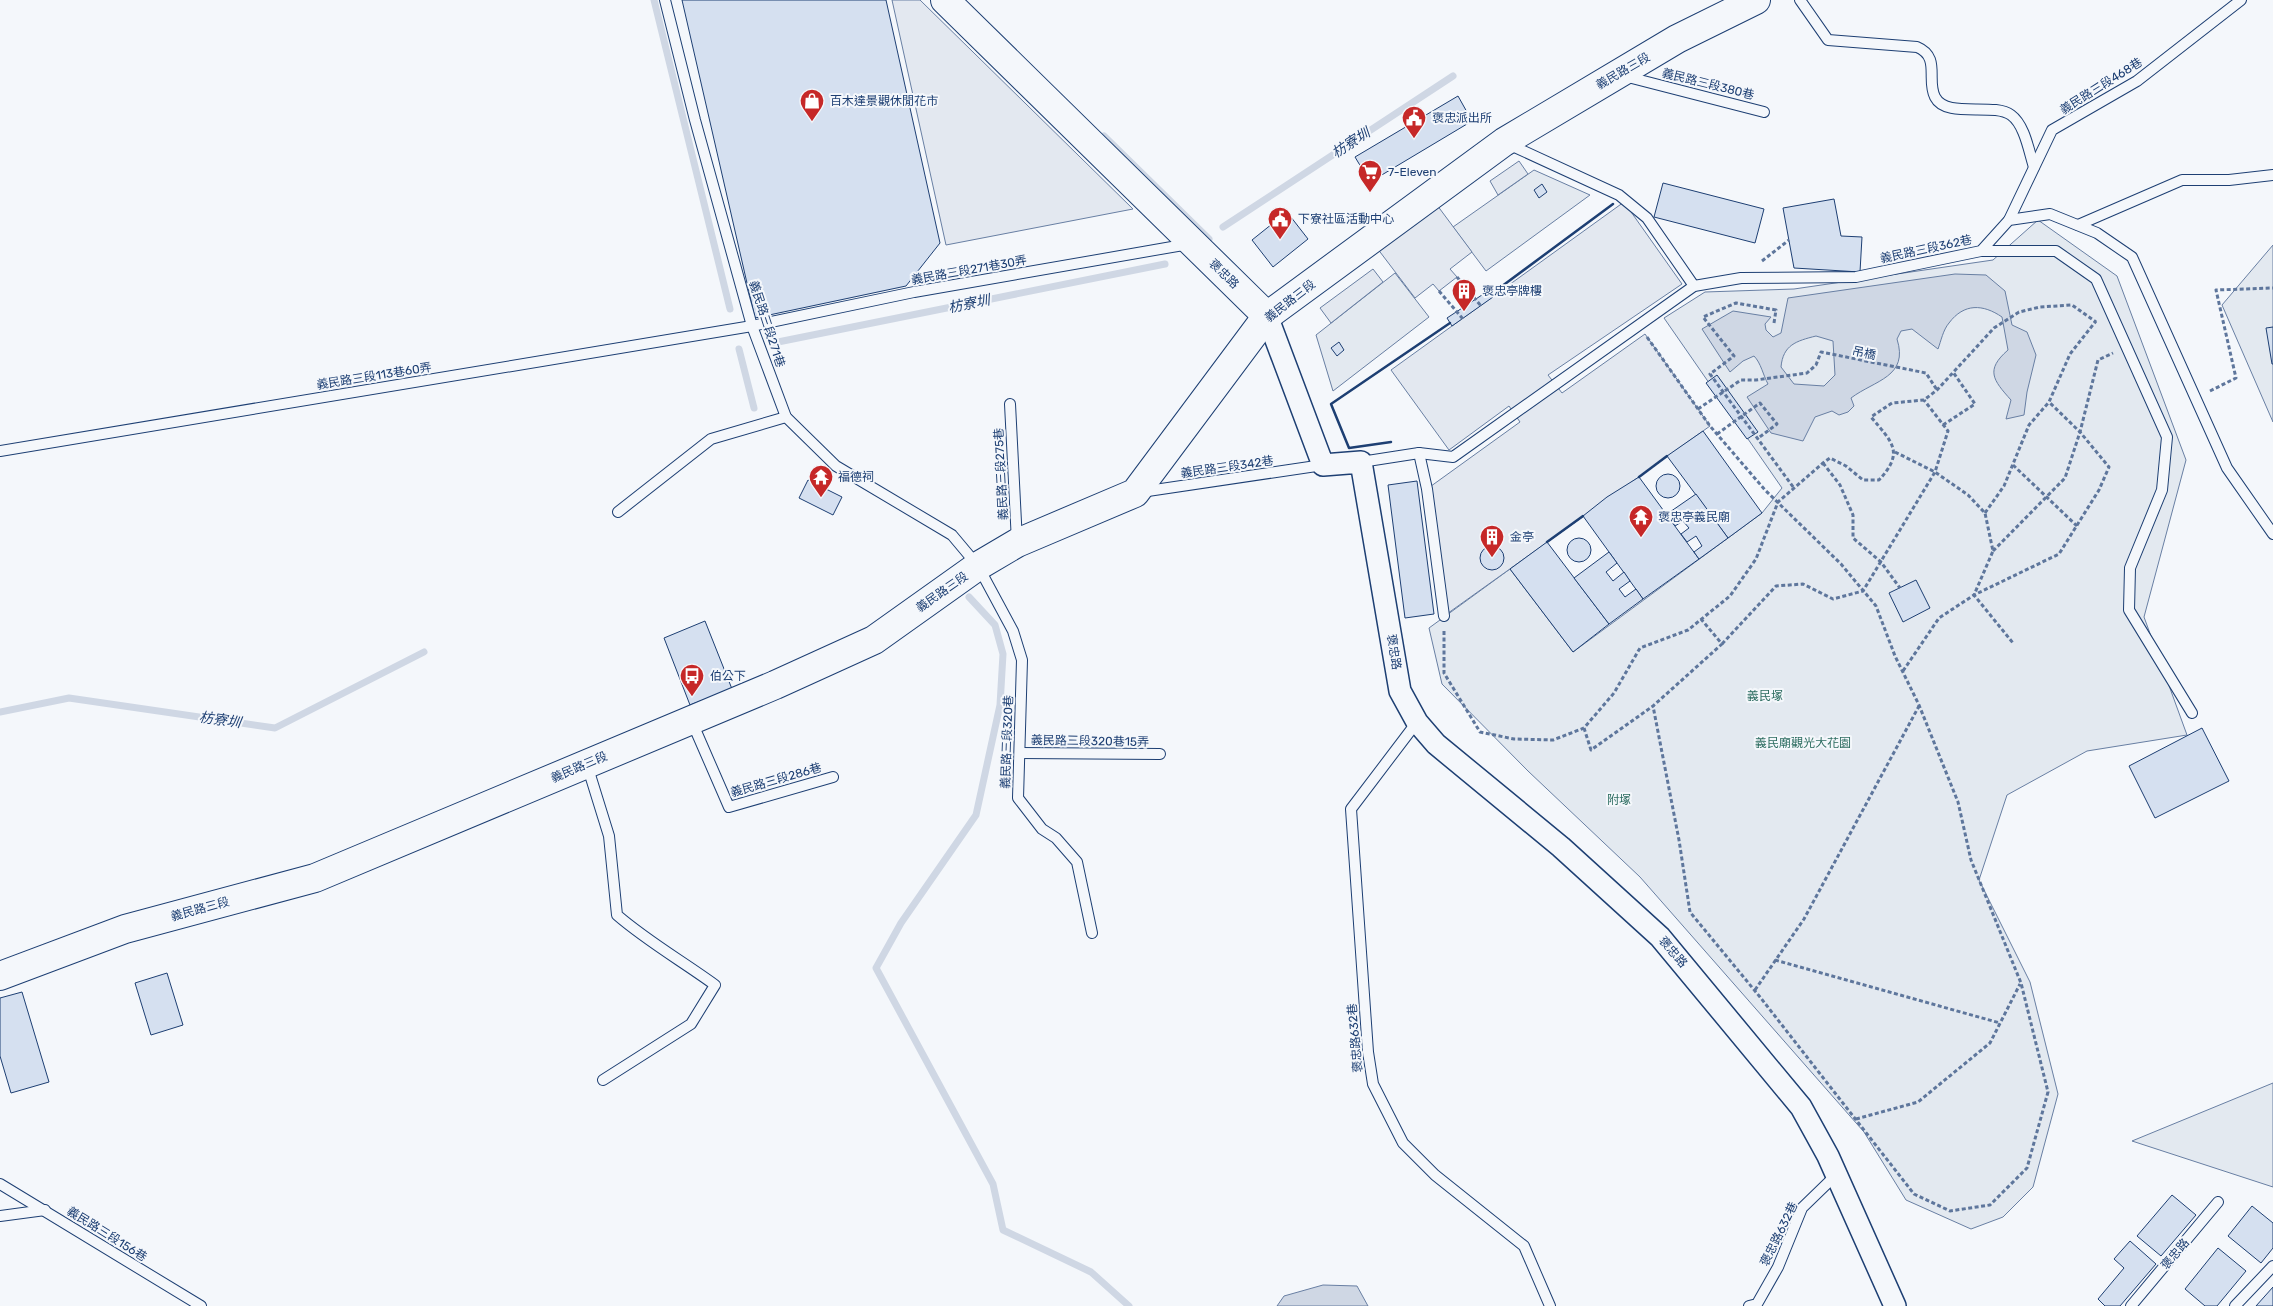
<svg xmlns="http://www.w3.org/2000/svg" width="2273" height="1306" font-family="Rubik,'Noto Sans TC',sans-serif">
  <rect width="100%" height="100%" fill="#f4f7fb"/>
  <!-- green -->
  <g fill="#e3e9f0" stroke="#687fa3">
    <path d="M1534 170 1590 195 1486 271 1453 227Z"/>
    <path d="M2038 220 2117 276 2186 460 2144 617 2187 735 2087 751 2007 795 1979 880 2030 982 2058 1094 2033 1187 2003 1217 1971 1229 1906 1200 1864 1132 1640 877 1528 771 1442 684 1429 628 1510 569 1573 652 1762 513 1782 488 1664 318 1705 292 1794 289 1993 260Z"/>
    <path d="M2273 245V422L2222 305Z"/>
    <path d="M1395 273 1429 317 1333 391 1316 335Z"/>
    <path d="M2273 1083V1187L2132 1141Z"/>
  </g>
  <!-- parking -->
  <g fill="#e3e8f0" stroke="#687fa3">
    <path d="M892 0H920L1133 209 946 245Z"/>
    <path d="M1519 161 1528 174 1498 195 1490 181Z"/>
    <path d="M1434 201 1472 252 1450 269 1457 277 1439 291 1433 284 1415 298 1374 244Z"/>
    <path d="M1624 202 1682 284 1548 375 1562 393 1645 334 1710 426 1444 616 1427 489 1520 422 1509 406 1449 450 1391 370Z"/>
    <path d="M1373 269 1383 282 1331 323 1320 308Z"/>
  </g>
  <!-- water -->
  <g fill="#cfd7e4" stroke="#687fa3" fill-rule="evenodd">
    <path d="M1955 274 1986 275 2005 291 2012 325 2027 332 2036 355 2027 392 2024 415 2006 419 2011 400C1993 380 1985 370 2008 350L2002 317C1983 304 1964 303 1949 323 1943 330 1941 341 1938 349L1912 329 1901 331 1897 339C1909 377 1875 380 1851 398L1854 406 1848 412 1839 415 1832 411 1815 417 1803 441 1771 433 1747 397 1768 384C1763 375 1761 363 1754 356L1743 361 1730 372 1702 329 1733 311 1771 317 1765 324 1766 330 1773 337 1781 333 1788 298ZM1816 336 1833 341 1835 375 1824 386 1794 384 1781 367C1783 345 1796 341 1816 336Z"/>
    <path d="M1323 1285 1357 1286 1368 1306H1277L1284 1296Z"/>
  </g>
  <g fill="none" stroke-linecap="round" stroke-linejoin="round">
    <!-- stream -->
    <g stroke="#cfd7e4" stroke-width="7">
      <path d="M654 0 730 309"/>
      <path d="M1104 136 1209 239"/>
      <path d="M1223 227 1453 76"/>
      <path d="M773 343 1165 264"/>
      <path d="M739 349 754 408"/>
      <path d="M969 597 995 625 1003 654 1000 705 976 815 901 923 876 968 993 1184 1003 1230 1091 1272 1129 1306"/>
      <path d="M0 712 69 698 275 728 424 652"/>
    </g>
  </g>
  <!-- building -->
  <g fill="#d5e0f0" stroke="#1d3f73">
    <path d="M682 0H886L940 243 906 286 755 318Z"/>
    <path d="M1458 96 1472 121 1370 182 1355 157Z"/>
    <path d="M1663 183 1764 209 1755 243 1654 217Z"/>
    <path d="M1542 184 1547 192 1539 198 1534 190Z"/>
    <path d="M1834 199 1841 236 1862 237 1860 272 1794 268 1783 208Z"/>
    <path d="M1287 212 1308 239 1273 267 1252 240Z"/>
    <path d="M1488 291 1493 297 1452 326 1447 318Z"/>
    <path d="M2273 327V364H2272L2266 328Z"/>
    <path d="M1339 342 1344 350 1337 356 1331 348Z"/>
    <path d="M1717 375 1758 432 1747 439 1706 383Z"/>
    <path d="M1703 431 1762 513 1728 538 1667 456Z"/>
    <circle cx="1668" cy="486" r="12"/>
    <path d="M1639 477 1699 559 1643 599 1583 516 1607 497Z"/>
    <path d="M808 480 842 497 833 515 799 498Z"/>
    <path d="M1417 481 1434 614 1405 618 1388 485Z"/>
    <path d="M1696 494 1728 538 1699 559 1694 552 1702 546 1696 536 1687 542 1681 534 1689 528 1683 521 1675 526 1667 514Z"/>
    <circle cx="1579" cy="550" r="12"/>
    <path d="M1547 542 1609 624 1573 652 1510 569Z"/>
    <circle cx="1492" cy="558" r="12"/>
    <path d="M1609 552 1617 563 1606 572 1613 581 1624 572 1630 581 1619 589 1625 597 1636 589 1643 599 1609 624 1574 578Z"/>
    <path d="M1916 580 1930 608 1903 622 1889 593Z"/>
    <path d="M705 621 732 689 690 705 664 638Z"/>
    <path d="M2202 728 2229 781 2155 818 2129 766Z"/>
    <path d="M167 973 183 1025 151 1035 135 983Z"/>
    <path d="M22 992 49 1082 11 1093 0 1056V998Z"/>
    <path d="M2172 1195 2196 1215 2161 1256 2137 1236Z"/>
    <path d="M2252 1206 2273 1223V1248L2261 1263 2228 1236Z"/>
    <path d="M2130 1241 2156 1264 2120 1306H2105L2098 1299 2124 1268 2114 1259Z"/>
    <path d="M2218 1248 2246 1271 2217 1306H2205L2185 1289Z"/>
    <path d="M2273 1287V1306H2256Z"/>
  </g>
  <g fill="none" stroke-linecap="round" stroke-linejoin="round">
    <defs>
      <g id="lane">
        <path d="M665 0 695 120 752 326 786 417 836 466 952 535 978 566 1013 631 1022 660 1018 798 1042 829 1056 838 1077 862 1092 933"/>
        <path d="M1800 0 1828 40 1917 47C1941 57 1926 80 1935 97 1946 119 1993 102 2011 115 2025 125 2029 152 2034 167"/>
        <path d="M1624 76 1764 112"/>
        <path d="M1508 144 1619 195 1647 218 1694 286"/>
        <path d="M2009 220 2052 130 2137 81 2241 0"/>
        <path d="M2078 225 2182 180H2229L2273 175"/>
        <path d="M1981 251H2056L2096 279 2167 437 2162 490 2130 568 2129 610 2192 713"/>
        <path d="M1010 404 1017 542"/>
        <path d="M0 451 752 326 914 292 1189 244"/>
        <path d="M1419 453 1427 489 1444 616"/>
        <path d="M1361 462 1419 453 1453 457 1694 286 1741 278 1856 277 1981 251 2009 220 2050 214 2097 233 2132 257 2227 468 2273 534"/>
        <path d="M1141 492 1323 465"/>
        <path d="M618 512 711 439 786 417"/>
        <path d="M692 722 729 807 833 777"/>
        <path d="M1417 722 1351 809 1368 1052 1373 1084 1403 1143 1435 1175 1524 1246 1550 1306"/>
        <path d="M1020 753 1160 754"/>
        <path d="M587 765 609 836 617 915C647 941 682 961 715 985L691 1024 603 1080"/>
        <path d="M0 1184 201 1306"/>
        <path d="M0 1216 45 1210"/>
        <path d="M1749 1306 1757 1304 1778 1267 1802 1208 1836 1175"/>
        <path d="M2131 1306 2218 1202"/>
        <path d="M2235 1306 2273 1266"/>
      </g>
      <path id="street" d="M1267 316 1323 465 1361 462 1400 691 1417 722 1436 744 1561 847 1660 937 1801 1107 1828 1156 1895 1306"/>
      <g id="secondary">
        <path d="M945 0 1267 316"/>
        <path d="M0 976 125 929 315 878 775 685 874 640 978 566 1017 543 1135 493 1267 316 1504 142 1677 39 1756 0"/>
      </g>
    </defs>
    <!-- lane casing -->
    <use href="#lane" stroke="#1d3f73" stroke-width="12"/>
    <!-- street casing -->
    <use href="#street" stroke="#1d3f73" stroke-width="24"/>
    <!-- secondary casing -->
    <use href="#secondary" stroke="#1d3f73" stroke-width="30"/>
    <!-- path -->
    <g stroke="#5e769c" stroke-width="3" stroke-dasharray="4 2.5" stroke-linecap="butt">
      <path d="M1762 261 1789 240"/>
      <path d="M1457 277 1481 306"/>
      <path d="M1439 291 1463 319"/>
      <path d="M1774 323 1776 310 1736 303 1703 317 1734 356 1710 374 1794 488"/>
      <path d="M1647 337 1710 426 1765 490 1841 564 1876 606 1895 656 1919 705 1958 802 1971 860 2021 983 2048 1092 2027 1168 1990 1205 1950 1211 1914 1194 1760 997 1690 912 1679 840 1653 706"/>
      <path d="M2210 391 2236 378 2216 290 2273 288"/>
      <path d="M1698 409 1741 380H1756L1807 373 1816 365 1821 352 1926 373 1937 390"/>
      <path d="M1943 425 1975 404 1953 372"/>
      <path d="M1717 434 1760 403 1777 424 1757 439"/>
      <path d="M1895 452 1935 472 1968 495 1985 513 1993 551 1974 595 2013 643"/>
      <path d="M1823 463 1840 485 1853 515V538L1881 562 1900 588"/>
      <path d="M2013 465 2077 526"/>
      <path d="M1985 513 2004 486 2029 425 2049 402 2070 354 2096 321"/>
      <path d="M1993 551 2065 478 2080 432 2098 360 2113 353"/>
      <path d="M1444 631V673L1480 732 1514 739 1553 740 1584 728 1614 693 1640 648 1688 630 1730 596 1756 559 1778 502 1823 463 1830 458 1846 466 1863 480H1879C1905 452 1892 442 1871 417L1892 403 1924 400 1937 390 1994 328 2019 312 2040 307 2072 305 2096 322"/>
      <path d="M1722 644 1776 586 1803 584 1833 599 1863 591 1935 472 1948 431 1924 400"/>
      <path d="M1903 671 1939 618 1974 595 2059 554 2099 490 2109 467 2080 432 2049 402"/>
      <path d="M1584 728 1591 750 1653 706 1722 644 1701 619"/>
      <path d="M1775 960 2000 1023"/>
      <path d="M1755 990 1804 919 1919 706"/>
      <path d="M1856 1119 1918 1102 1990 1043 2020 984"/>
    </g>
    <!-- lane -->
    <use href="#lane" stroke="#f4f7fb" stroke-width="10"/>
    <!-- street -->
    <use href="#street" stroke="#f4f7fb" stroke-width="21"/>
    <!-- secondary -->
    <use href="#secondary" stroke="#f4f7fb" stroke-width="28"/>
    <!-- wall -->
    <g stroke="#1d3f73" stroke-width="2.5">
      <path d="M1490 295 1613 204"/>
      <path d="M1391 442 1349 448 1331 404 1450 323"/>
      <path d="M1639 477 1667 456"/>
      <path d="M1547 542 1583 516"/>
    </g>
  </g>
  <!-- icons -->
  <defs>
    <symbol id="shop-pin" viewBox="-11 -11 22 30"><path d="M0 17L-7.5 6A9.5 9.5 0 1 1 7.5 6Z" fill="#c62828" stroke="#f4f7fb"/><path d="M-5-2.5h2.3a2.7 3.5 0 0 1 5.4 0H5L5.5 6h-11ZM-1.5-2.5h3a1.5 2.3 0 0 0-3 0Z" fill="#fff"/></symbol>
    <symbol id="civic-pin" viewBox="-11 -11 22 30"><path d="M0 17L-7.5 6A9.5 9.5 0 1 1 7.5 6Z" fill="#c62828" stroke="#f4f7fb"/><path d="M-.6-6.5H3V-4.5H.6V-3L4-1V1h2V6H-6V1h2V-1L-.6-3ZM-1.2 2.5V6h2.4V2.5Z" fill="#fff"/></symbol>
    <symbol id="supermarket-pin" viewBox="-11 -11 22 30"><path d="M0 17L-7.5 6A9.5 9.5 0 1 1 7.5 6Z" fill="#c62828" stroke="#f4f7fb"/><path d="M-6-5.5h2.5l.6 2H6L4.5 2H-2.5L-4.4-4H-6ZM-1.5 3.2a1.3 1.3 0 1 0 .1 0ZM3 3.2a1.3 1.3 0 1 0 .1 0Z" fill="#fff"/></symbol>
    <symbol id="building-pin" viewBox="-11 -11 22 30"><path d="M0 17L-7.5 6A9.5 9.5 0 1 1 7.5 6Z" fill="#c62828" stroke="#f4f7fb"/><path d="M-4-6H4V6H1V3H-1V6H-4ZM-2.5-4.3h1.7v1.8h-1.7ZM.8-4.3h1.7v1.8H.8ZM-2.5-1h1.7V.8h-1.7ZM.8-1h1.7V.8H.8Z" fill="#fff"/></symbol>
    <symbol id="temple-pin" viewBox="-11 -11 22 30"><path d="M0 17L-7.5 6A9.5 9.5 0 1 1 7.5 6Z" fill="#c62828" stroke="#f4f7fb"/><path d="M0-6L5-2H3V0L6.5 2.5H4V6H1.5V3h-3V6H-4V2.5H-6.5L-3 0V-2H-5Z" fill="#fff"/></symbol>
    <symbol id="bus-pin" viewBox="-11 -11 22 30"><path d="M0 17L-7.5 6A9.5 9.5 0 1 1 7.5 6Z" fill="#c62828" stroke="#f4f7fb"/><path d="M-5-6H5V4H4V6H2V4H-2V6H-4V4H-5ZM-3.5-4V0h7V-4ZM-3.5 1.2v1.5H-2V1.2ZM2 1.2v1.5H3.5V1.2Z" fill="#fff"/></symbol>
  </defs>
  <g fill-rule="evenodd">
    <use href="#shop-pin" x="798" y="87" width="28" height="38"/>
    <use href="#civic-pin" x="1400" y="104" width="28" height="38"/>
    <use href="#supermarket-pin" x="1356" y="158" width="28" height="38"/>
    <use href="#civic-pin" x="1266" y="205" width="28" height="38"/>
    <use href="#building-pin" x="1450" y="277" width="28" height="38"/>
    <use href="#temple-pin" x="807" y="463" width="28" height="38"/>
    <use href="#temple-pin" x="1627" y="503" width="28" height="38"/>
    <use href="#building-pin" x="1478" y="523" width="28" height="38"/>
    <use href="#bus-pin" x="678" y="662" width="28" height="38"/>
  </g>
  <g text-anchor="middle" dominant-baseline="central" stroke-width="4" stroke-linejoin="round" paint-order="stroke">
    <!-- street labels -->
    <g font-size="12" fill="#1d3f73" stroke="#f4f7fb">
      <text transform="translate(1623 71) rotate(-30)">義民路三段</text>
      <text transform="translate(1708 84) rotate(14)">義民路三段380巷</text>
      <text transform="translate(2101 86) rotate(-32)">義民路三段468巷</text>
      <text transform="translate(1926 249) rotate(-12)">義民路三段362巷</text>
      <text transform="translate(969 270) rotate(-10)">義民路三段271巷30弄</text>
      <text transform="translate(1224 274) rotate(44)">褒忠路</text>
      <text transform="translate(1290 301) rotate(-38)">義民路三段</text>
      <text transform="translate(767 324) rotate(72)">義民路三段271巷</text>
      <text transform="translate(1864 353) rotate(12)">吊橋</text>
      <text transform="translate(374 376) rotate(-9)">義民路三段113巷60弄</text>
      <text transform="translate(1227 467) rotate(-8)">義民路三段342巷</text>
      <text transform="translate(1001 474) rotate(-93)">義民路三段275巷</text>
      <text transform="translate(942 592) rotate(-35)">義民路三段</text>
      <text transform="translate(1394 652) rotate(81)">褒忠路</text>
      <text transform="translate(1090 741) rotate(1)">義民路三段320巷15弄</text>
      <text transform="translate(1007 742) rotate(-88)">義民路三段320巷</text>
      <text transform="translate(579 767) rotate(-23)">義民路三段</text>
      <text transform="translate(776 780) rotate(-16)">義民路三段286巷</text>
      <text transform="translate(200 909) rotate(-15)">義民路三段</text>
      <text transform="translate(1673 952) rotate(49)">褒忠路</text>
      <text transform="translate(1355 1038) rotate(-95)">褒忠路632巷</text>
      <text transform="translate(107 1234) rotate(32)">義民路三段156巷</text>
      <text transform="translate(1779 1234) rotate(-64)">褒忠路632巷</text>
      <text transform="translate(2175 1254) rotate(-50)">褒忠路</text>
    </g>
    <!-- poi labels -->
    <g font-size="12" fill="#1d3f73" stroke="#f4f7fb" text-anchor="start">
      <text x="830" y="101">百木達景觀休閒花市</text>
      <text x="1432" y="118">褒忠派出所</text>
      <text x="1388" y="172">7-Eleven</text>
      <text x="1298" y="219">下寮社區活動中心</text>
      <text x="1482" y="291">褒忠亭牌樓</text>
      <text x="838" y="477">福德祠</text>
      <text x="1658" y="517">褒忠亭義民廟</text>
      <text x="1510" y="537">金亭</text>
      <text x="710" y="676">伯公下</text>
    </g>
    <!-- park labels -->
    <g font-size="12" fill="#2c6c60" stroke="#f4f7fb">
      <text x="1765" y="696">義民塚</text>
      <text x="1803" y="743">義民廟觀光大花園</text>
      <text x="1619" y="800">附塚</text>
    </g>
    <!-- water labels -->
    <g font-size="14" font-style="italic" fill="#1d3f73" stroke="#f4f7fb">
      <text transform="translate(1351 143) rotate(-33)">枋寮圳</text>
      <text transform="translate(969 304) rotate(-11)">枋寮圳</text>
      <text transform="translate(220 720) rotate(8)">枋寮圳</text>
    </g>
  </g>
</svg>
